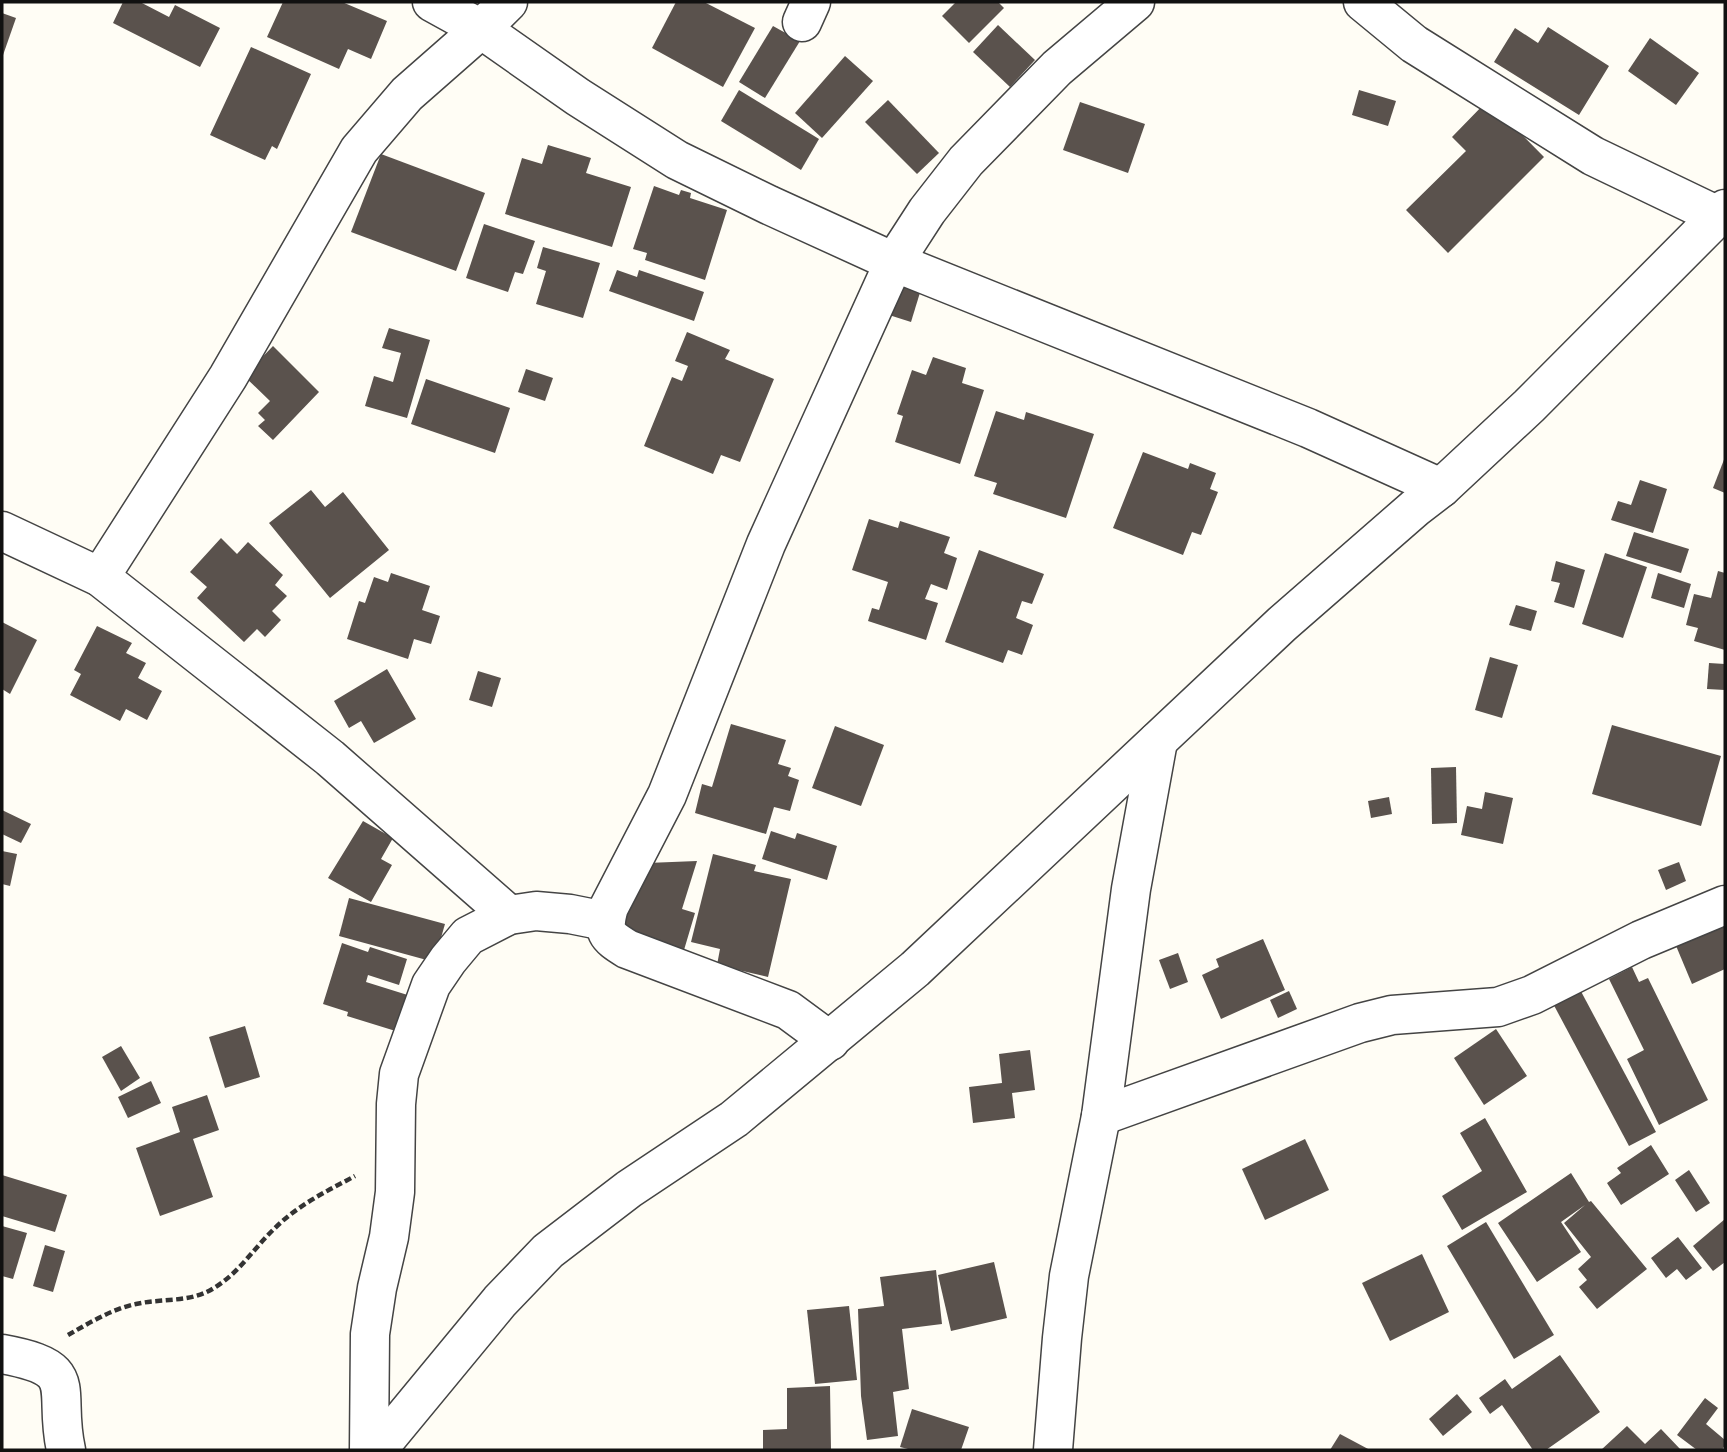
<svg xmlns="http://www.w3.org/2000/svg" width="1727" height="1452" font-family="Spectral,serif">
  <rect width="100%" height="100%" fill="#fffdf5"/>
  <!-- building -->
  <g fill="#5a524d">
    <path d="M123 2H140L169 17 175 5 220 28 200 67 113 23Z"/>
    <path d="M283 2H342L387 21 371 59 348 49 339 69 267 37Z"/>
    <path d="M676 2H704L755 28 723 87 652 48Z"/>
    <path d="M956 2H998L1004 8 969 43 942 16Z"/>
    <path d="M2 13 16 18 2 58Z"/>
    <path d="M998 25 1035 60 1010 87 973 52Z"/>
    <path d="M773 26 800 41 765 98 739 82Z"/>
    <path d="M1548 27 1609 66 1579 115 1494 62 1515 28 1538 43Z"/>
    <path d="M1650 38 1699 73 1676 105 1628 71Z"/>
    <path d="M251 47 311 74 277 149 272 146 265 160 210 135Z"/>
    <path d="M845 56 873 81 822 138 795 113Z"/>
    <path d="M739 90 819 139 801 170 721 121Z"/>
    <path d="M1359 90 1396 101 1388 126 1352 115Z"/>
    <path d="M888 100 939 153 917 174 865 122Z"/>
    <path d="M1488 100 1544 157 1448 253 1406 210 1466 151 1452 137Z"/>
    <path d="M1080 102 1145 124 1128 173 1063 150Z"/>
    <path d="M548 145 591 158 586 173 631 187 612 247 505 214 522 158 542 164Z"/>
    <path d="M381 154 485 193 456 271 351 232Z"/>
    <path d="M654 186 679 195 681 190 691 193 690 198 727 210 705 280 645 260 647 253 633 249Z"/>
    <path d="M484 224 535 241 523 274 515 272 508 292 466 278Z"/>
    <path d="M543 247 600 263 583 318 536 304 546 271 537 268Z"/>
    <path d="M617 270 637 277 639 270 704 292 694 321 609 291Z"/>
    <path d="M900 279 922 286 911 322 889 315Z"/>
    <path d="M389 328 430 340 407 418 365 406 374 376 393 382 401 353 382 348Z"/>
    <path d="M687 332 730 350 725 359 774 379 740 462 721 455 713 474 644 446 672 377 682 381 688 366 675 361Z"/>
    <path d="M273 346 319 392 273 440 258 426 265 420 258 413 270 401 244 376Z"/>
    <path d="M933 357 966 368 962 383 984 390 960 464 895 442 903 416 897 414 912 370 926 375Z"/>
    <path d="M526 369 553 378 545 401 518 392Z"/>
    <path d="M426 379 510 408 495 453 411 424Z"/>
    <path d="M996 411 1024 420 1026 412 1094 434 1066 518 993 494 997 483 974 476Z"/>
    <path d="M1143 452 1188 469 1190 463 1216 473 1210 489 1218 492 1201 535 1192 532 1183 555 1113 528Z"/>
    <path d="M1725 457V493L1713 488Z"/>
    <path d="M1640 480 1667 489 1653 533 1611 520 1618 501 1631 505Z"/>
    <path d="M311 490 325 507 343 492 389 550 330 598 269 523Z"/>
    <path d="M869 519 898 528 900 521 950 537 944 553 957 558 947 590 931 584 925 599 938 603 926 640 868 621 872 608 879 610 888 582 852 570Z"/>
    <path d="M1634 532 1689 549 1681 573 1626 556Z"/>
    <path d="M221 538 237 554 248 542 283 575 275 585 287 596 272 611 281 620 265 637 257 629 244 642 197 598 207 587 190 572Z"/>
    <path d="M979 550 1044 574 1032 604 1022 601 1016 618 1033 625 1022 655 1008 650 1003 663 945 642Z"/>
    <path d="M1605 553 1647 567 1623 638 1582 624Z"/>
    <path d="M1556 561 1585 570 1574 608 1554 602 1560 583 1551 581Z"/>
    <path d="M1718 571 1725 573V650L1694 641 1698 628 1686 625 1694 594 1711 598Z"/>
    <path d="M391 573 430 586 422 610 440 616 431 644 414 639 408 659 347 639 359 601 365 603 374 577 388 582Z"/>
    <path d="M1658 573 1691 584 1684 608 1651 598Z"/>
    <path d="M1516 605 1537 611 1531 631 1509 625Z"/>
    <path d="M2 622 37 640 10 694 2 689Z"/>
    <path d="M97 626 132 643 126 653 146 663 138 678 162 691 147 720 126 709 120 721 70 695 81 674 74 670Z"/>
    <path d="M1490 657 1518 665 1502 718 1475 710Z"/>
    <path d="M1709 663 1725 664V690L1707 689Z"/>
    <path d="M387 669 416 719 374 743 361 721 349 728 334 701Z"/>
    <path d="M478 671 501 678 492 707 469 700Z"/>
    <path d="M731 724 786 740 778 764 791 768 788 776 799 780 790 811 774 807 766 834 695 813 702 784 712 787Z"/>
    <path d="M1612 725 1721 756 1701 826 1592 794Z"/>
    <path d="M835 726 884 745 861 806 812 788Z"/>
    <path d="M1456 767 1457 823 1432 824 1431 768Z"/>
    <path d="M1485 792 1513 798 1503 844 1461 835 1467 806 1482 809Z"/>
    <path d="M1389 797 1392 814 1371 818 1368 801Z"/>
    <path d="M2 810 31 824 21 843 2 834Z"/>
    <path d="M363 821 393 838 381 859 392 865 371 902 328 878Z"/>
    <path d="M771 831 795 839 797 833 837 846 827 880 762 859Z"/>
    <path d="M2 851 17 854 10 886 2 884Z"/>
    <path d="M713 854 756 865 754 871 791 879 768 977 717 965 720 949 691 942Z"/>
    <path d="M697 861 682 909 695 913 684 950 614 930 647 863Z"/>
    <path d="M1679 862 1686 881 1666 890 1658 870Z"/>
    <path d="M349 898 445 924 434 962 339 936Z"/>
    <path d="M1725 918V969L1692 984 1674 941Z"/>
    <path d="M1263 939 1285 990 1221 1019 1202 975 1219 967 1216 959Z"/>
    <path d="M342 943 368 952 370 947 407 959 399 985 368 975 366 982 414 997 402 1033 347 1016 348 1012 323 1004Z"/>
    <path d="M1178 953 1188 982 1170 989 1159 960Z"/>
    <path d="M1632 967 1639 982 1648 978 1708 1100 1659 1125 1627 1059 1644 1050 1609 979Z"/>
    <path d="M1576 982 1656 1132 1629 1146 1549 996Z"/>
    <path d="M1289 991 1297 1009 1278 1018 1270 1000Z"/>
    <path d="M245 1026 260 1077 225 1088 209 1037Z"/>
    <path d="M1496 1029 1527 1076 1484 1105 1454 1058Z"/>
    <path d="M121 1046 140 1078 121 1091 102 1057Z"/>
    <path d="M1030 1050 1035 1090 1012 1093 1015 1118 973 1123 969 1087 1002 1083 999 1054Z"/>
    <path d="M151 1081 161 1103 128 1118 118 1097Z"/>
    <path d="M207 1095 219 1130 193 1139 213 1197 160 1216 136 1148 180 1132 172 1107Z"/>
    <path d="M1485 1118 1527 1192 1462 1230 1442 1196 1482 1171 1460 1133Z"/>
    <path d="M1305 1139 1329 1190 1265 1220 1242 1169Z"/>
    <path d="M1651 1145 1669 1174 1621 1205 1607 1183 1621 1173 1617 1168Z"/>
    <path d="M1689 1170 1710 1203 1696 1212 1675 1180Z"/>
    <path d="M1571 1173 1589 1202 1591 1201 1647 1269 1597 1309 1579 1287 1587 1280 1578 1269 1591 1257 1564 1223 1585 1205 1561 1222 1581 1252 1537 1282 1498 1223Z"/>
    <path d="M2 1175 67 1195 55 1232 2 1216Z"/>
    <path d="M1725 1219V1262L1713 1271 1693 1246Z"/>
    <path d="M1486 1222 1554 1335 1514 1359 1447 1246Z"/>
    <path d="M2 1226 27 1233 13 1279 2 1276Z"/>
    <path d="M1678 1237 1702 1268 1686 1280 1677 1269 1666 1278 1651 1258Z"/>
    <path d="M45 1245 65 1251 53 1292 33 1286Z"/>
    <path d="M1422 1254 1449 1312 1390 1341 1362 1283Z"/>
    <path d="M994 1262 1007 1318 951 1331 938 1275Z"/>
    <path d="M936 1270 942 1324 902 1329 909 1389 893 1392 898 1436 867 1440 861 1396 858 1309 884 1306 880 1277Z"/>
    <path d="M849 1306 857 1380 815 1384 807 1310Z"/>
    <path d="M1560 1355 1600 1412 1546 1450H1533L1502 1405 1490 1414 1479 1398 1505 1379 1512 1389Z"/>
    <path d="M830 1386 831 1450H763V1430L787 1429V1388Z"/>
    <path d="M1457 1394 1472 1412 1443 1436 1429 1419Z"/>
    <path d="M1705 1398 1718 1408 1706 1424 1725 1440V1445L1722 1450H1697L1677 1435Z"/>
    <path d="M912 1409 969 1427 961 1450H912L900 1447Z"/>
    <path d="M1627 1426 1645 1444 1661 1429 1681 1450H1601Z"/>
    <path d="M1340 1434 1370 1450H1330Z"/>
  </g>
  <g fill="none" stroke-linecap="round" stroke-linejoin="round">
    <defs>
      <g id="minor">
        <path d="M432 2 481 29 578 97 677 160 769 205 894 262 1308 428 1441 488"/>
        <path d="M1363 2 1414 44 1593 156 1718 216"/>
        <path d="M802 22 811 2"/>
        <path d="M2 531 100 577 330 758 509 915"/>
        <path d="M100 577 228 377 359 150 407 94 481 29 508 2"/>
        <path d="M830 1041 788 1010 627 949C606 936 602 932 609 907L667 795 766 544 894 262 927 211 966 161 1057 68 1135 2"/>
        <path d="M1101 1116 1360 1023 1392 1015 1498 1007 1532 995 1641 940 1725 905"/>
        <path d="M2 1354C84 1369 52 1387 66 1450"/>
        <path d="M369 1450 370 1334 377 1288 389 1237 395 1192 396 1104 399 1074 431 985 448 960 468 936 509 915 536 911 570 914 605 921"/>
        <path d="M377 1450 500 1301 548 1251 629 1189 734 1119 915 969 1282 624 1415 508 1441 488 1529 406 1725 209"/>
        <path d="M1053 1450 1062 1338 1069 1276 1101 1116 1131 889 1158 741"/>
      </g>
    </defs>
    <!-- minor casing -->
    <use href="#minor" stroke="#444" stroke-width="41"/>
    <!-- path -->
    <path stroke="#333" stroke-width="4.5" stroke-dasharray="7 3.5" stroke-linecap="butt" d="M68 1335C89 1323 112 1309 136 1304 162 1298 191 1303 214 1288 239 1273 254 1248 275 1228 298 1205 327 1191 355 1176"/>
    <!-- minor -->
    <use href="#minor" stroke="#fff" stroke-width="38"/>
  </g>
  <!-- border -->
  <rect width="1727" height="1452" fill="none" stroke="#111111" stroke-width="7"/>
</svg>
